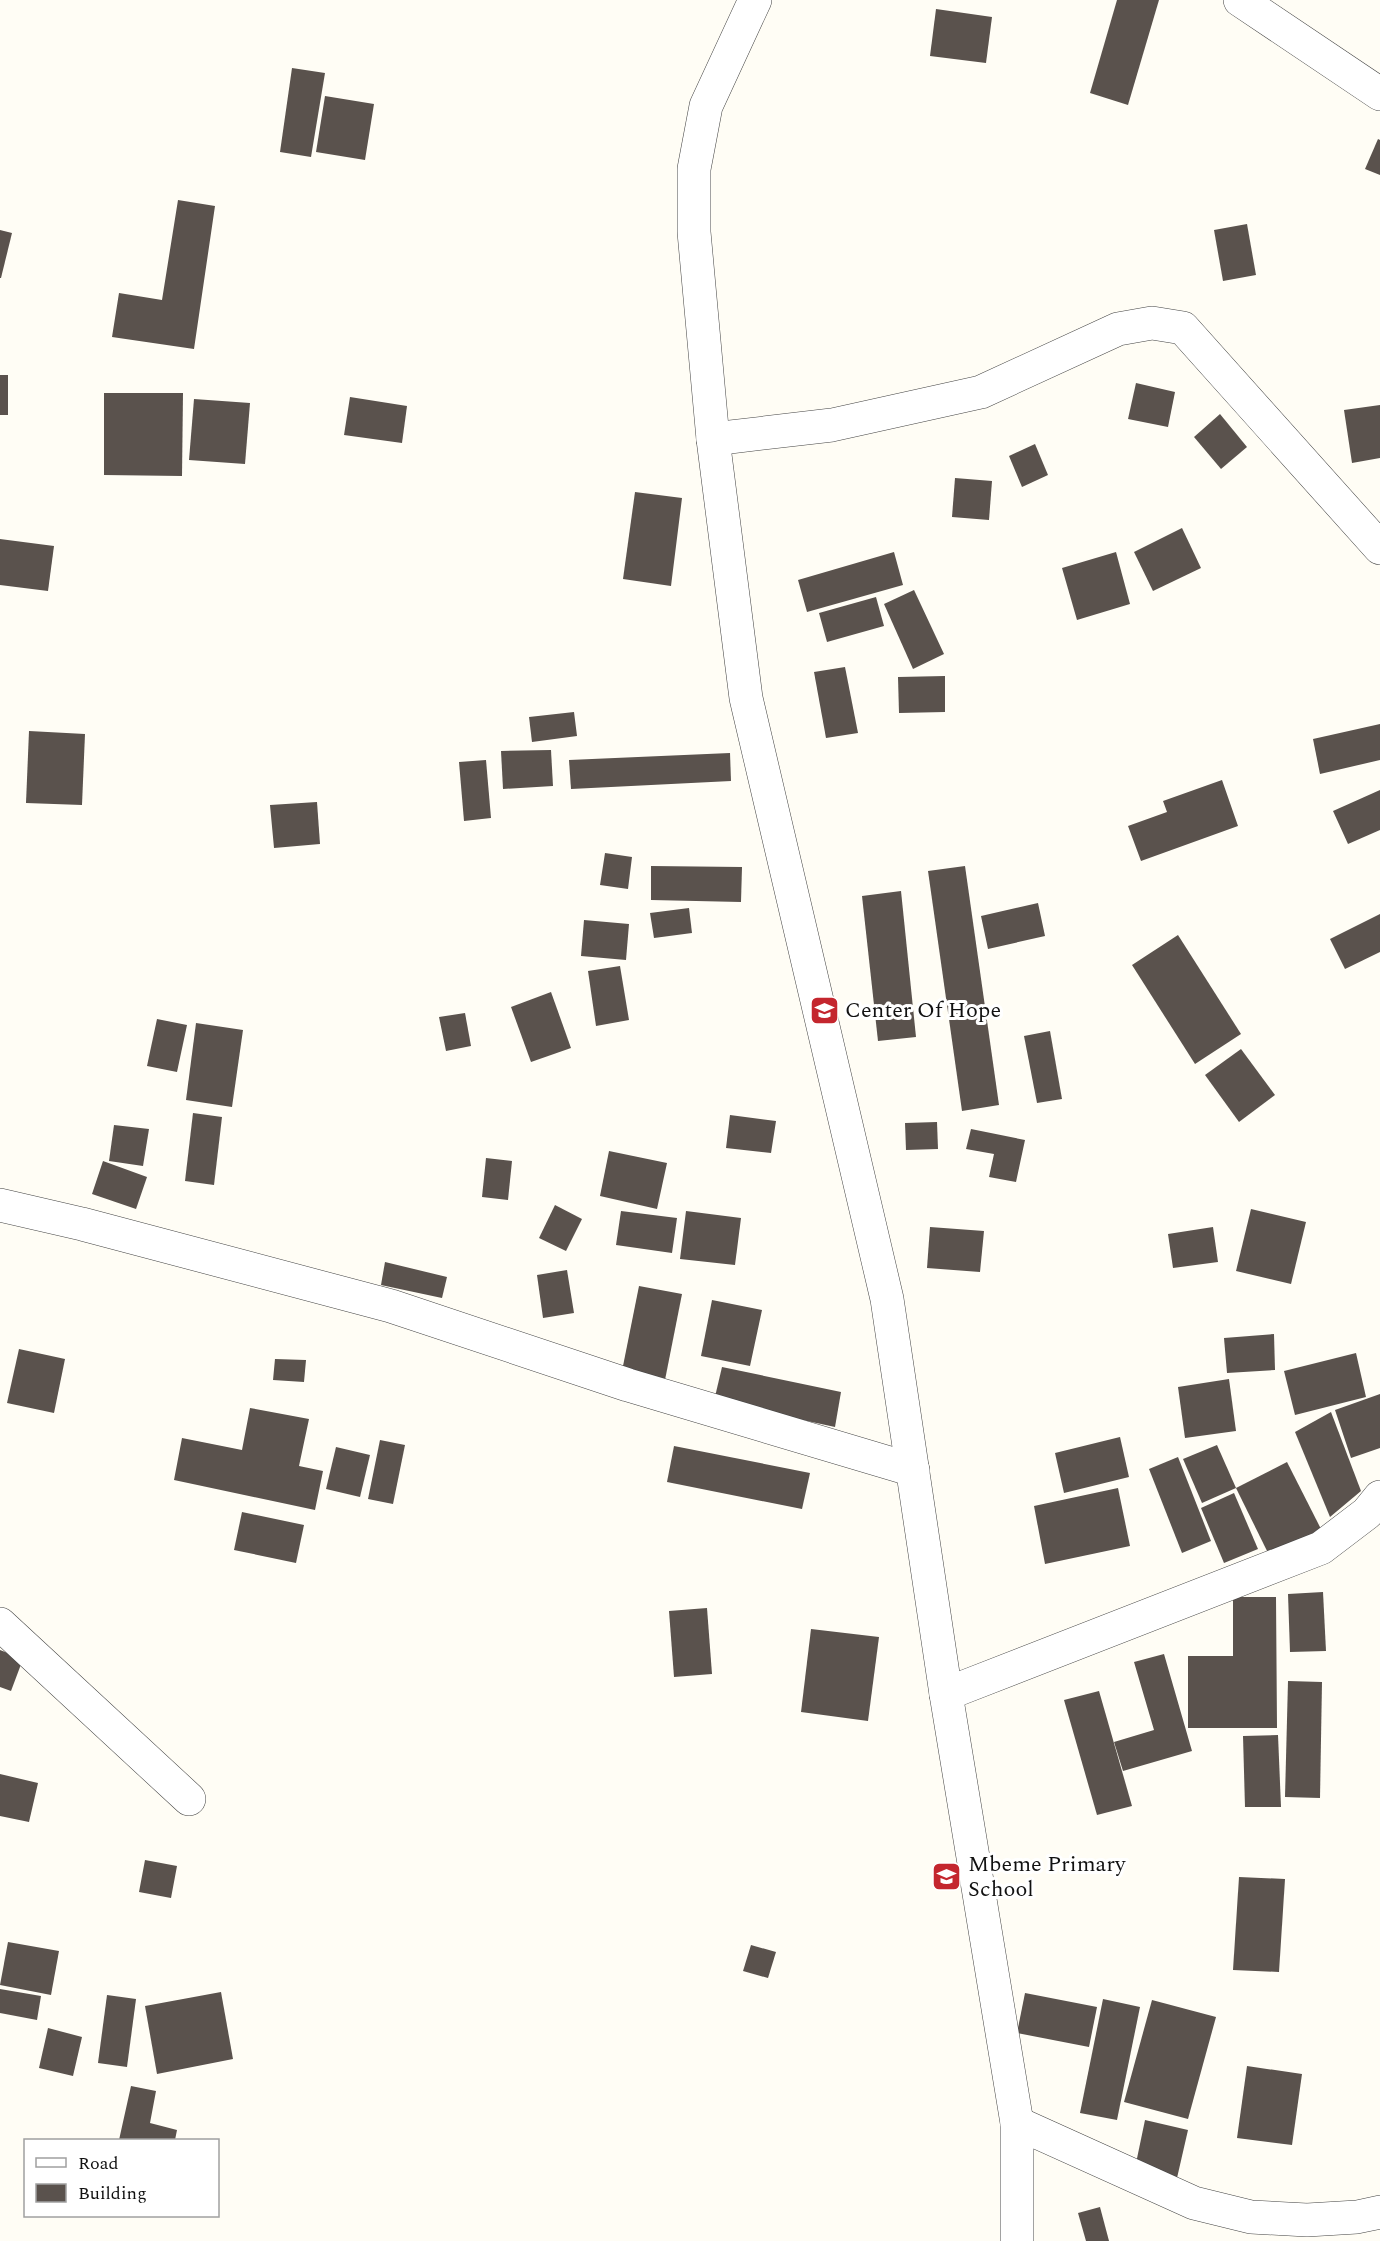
<svg xmlns="http://www.w3.org/2000/svg" width="1380" height="2241" font-family="Spectral,serif">
  <rect width="100%" height="100%" fill="#fffdf5"/>
  <!-- building -->
  <g fill="#5a524d">
    <path d="M1117 0H1159L1128 105 1090 93Z"/>
    <path d="M936 9 992 17 986 63 930 56Z"/>
    <path d="M292 68 325 73 311 157 280 152Z"/>
    <path d="M325 96 374 104 365 160 316 152Z"/>
    <path d="M1378 139 1380 140V175L1365 169Z"/>
    <path d="M178 200 215 206 194 349 112 337 119 293 162 300Z"/>
    <path d="M1247 224 1256 275 1223 281 1214 230Z"/>
    <path d="M0 230 12 233 1 278H0Z"/>
    <rect x="0" y="375" width="8" height="40"/>
    <path d="M1136 383 1175 392 1168 427 1128 419Z"/>
    <path d="M104 393H183L182 476 104 475Z"/>
    <path d="M350 397 407 406 402 443 344 435Z"/>
    <path d="M194 399 250 403 245 464 189 460Z"/>
    <path d="M1380 405V458L1352 463 1344 410Z"/>
    <path d="M1220 414 1247 447 1221 469 1194 437Z"/>
    <path d="M1035 444 1048 475 1022 487 1009 456Z"/>
    <path d="M955 478 992 481 989 520 952 517Z"/>
    <path d="M635 492 682 498 671 586 623 579Z"/>
    <path d="M1182 528 1201 568 1153 591 1134 552Z"/>
    <path d="M0 539 54 546 48 591 0 585Z"/>
    <path d="M894 552 903 585 807 612 798 580Z"/>
    <path d="M1116 552 1130 604 1077 620 1062 568Z"/>
    <path d="M914 590 944 654 913 669 884 604Z"/>
    <path d="M876 597 884 626 827 642 819 613Z"/>
    <path d="M845 667 858 733 826 738 814 672Z"/>
    <path d="M945 676V712L899 713 898 677Z"/>
    <path d="M574 712 577 736 532 742 529 717Z"/>
    <path d="M1380 724V760L1320 774 1313 739Z"/>
    <path d="M29 731 85 734 82 805 26 803Z"/>
    <path d="M551 750 553 786 503 789 501 751Z"/>
    <path d="M730 753 731 781 571 789 569 760Z"/>
    <path d="M486 760 491 818 464 821 459 762Z"/>
    <path d="M1222 780 1238 826 1141 861 1128 826 1167 812 1163 801Z"/>
    <path d="M1380 790V830L1348 844 1333 811Z"/>
    <path d="M317 802 320 844 274 848 270 805Z"/>
    <path d="M605 853 632 857 628 889 600 885Z"/>
    <path d="M651 866 742 867 741 902 651 900Z"/>
    <path d="M965 866 999 1105 962 1111 928 871Z"/>
    <path d="M901 891 916 1037 878 1041 862 896Z"/>
    <path d="M1038 903 1045 936 988 949 981 916Z"/>
    <path d="M689 908 692 933 654 938 650 913Z"/>
    <path d="M1380 914V952L1345 969 1330 939Z"/>
    <path d="M584 920 629 924 626 960 581 956Z"/>
    <path d="M1178 935 1241 1034 1195 1064 1132 965Z"/>
    <path d="M620 966 629 1020 596 1026 588 971Z"/>
    <path d="M551 992 571 1048 531 1062 511 1007Z"/>
    <path d="M465 1013 471 1046 446 1051 439 1017Z"/>
    <path d="M157 1019 187 1025 177 1072 147 1066Z"/>
    <path d="M196 1023 243 1030 232 1107 186 1100Z"/>
    <path d="M1050 1031 1062 1099 1037 1103 1024 1036Z"/>
    <path d="M1241 1049 1275 1095 1239 1122 1205 1075Z"/>
    <path d="M193 1113 222 1117 214 1185 185 1181Z"/>
    <path d="M730 1115 776 1121 771 1153 726 1148Z"/>
    <path d="M937 1122 938 1149 906 1150 905 1123Z"/>
    <path d="M114 1125 149 1129 143 1166 109 1161Z"/>
    <path d="M971 1129 1025 1140 1016 1182 989 1177 994 1154 966 1149Z"/>
    <path d="M609 1151 667 1163 657 1209 600 1196Z"/>
    <path d="M486 1158 512 1161 508 1200 482 1197Z"/>
    <path d="M103 1161 147 1177 136 1209 92 1194Z"/>
    <path d="M555 1205 582 1219 566 1251 539 1238Z"/>
    <path d="M1251 1209 1306 1222 1291 1284 1236 1271Z"/>
    <path d="M621 1211 677 1218 672 1253 616 1245Z"/>
    <path d="M686 1211 741 1218 735 1265 680 1259Z"/>
    <path d="M930 1227 984 1231 980 1272 927 1268Z"/>
    <path d="M1213 1227 1218 1262 1173 1268 1168 1234Z"/>
    <path d="M385 1262 447 1277 442 1298 381 1285Z"/>
    <path d="M567 1270 574 1313 543 1318 537 1275Z"/>
    <path d="M639 1286 682 1294 664 1385 621 1376Z"/>
    <path d="M712 1300 762 1310 750 1366 701 1356Z"/>
    <path d="M1274 1334 1275 1370 1227 1373 1224 1338Z"/>
    <path d="M19 1349 65 1359 54 1413 7 1403Z"/>
    <path d="M1356 1353 1366 1397 1295 1415 1284 1371Z"/>
    <path d="M275 1359 306 1360 304 1382 273 1380Z"/>
    <path d="M722 1367 841 1392 835 1427 714 1401Z"/>
    <path d="M1229 1379 1236 1431 1185 1438 1178 1387Z"/>
    <path d="M1380 1394V1448L1351 1458 1335 1410Z"/>
    <path d="M250 1408 309 1419 299 1466 323 1471 315 1510 174 1480 182 1438 242 1450Z"/>
    <path d="M1331 1412 1361 1491 1330 1517 1295 1432Z"/>
    <path d="M1120 1437 1129 1477 1064 1493 1055 1453Z"/>
    <path d="M380 1440 405 1445 393 1504 368 1499Z"/>
    <path d="M1217 1445 1236 1488 1202 1503 1183 1459Z"/>
    <path d="M674 1446 810 1473 802 1509 667 1482Z"/>
    <path d="M336 1447 370 1455 360 1497 326 1489Z"/>
    <path d="M1178 1457 1211 1541 1182 1553 1149 1469Z"/>
    <path d="M1287 1462 1322 1531 1270 1557 1236 1488Z"/>
    <path d="M1118 1488 1130 1546 1045 1564 1034 1506Z"/>
    <path d="M1234 1493 1258 1549 1224 1563 1201 1508Z"/>
    <path d="M242 1512 304 1525 296 1563 234 1550Z"/>
    <path d="M1323 1592 1326 1651 1290 1652 1288 1594Z"/>
    <path d="M1233 1597H1276L1277 1728H1188V1656H1233Z"/>
    <path d="M707 1608 712 1674 674 1677 669 1611Z"/>
    <path d="M811 1629 879 1637 868 1721 801 1712Z"/>
    <path d="M0 1650 23 1659 11 1691 0 1687Z"/>
    <path d="M1164 1654 1192 1751 1123 1771 1114 1742 1154 1730 1134 1662Z"/>
    <path d="M1288 1681 1322 1682 1320 1798 1285 1797Z"/>
    <path d="M1099 1691 1132 1806 1097 1815 1064 1700Z"/>
    <path d="M1278 1735 1281 1807H1245L1243 1736Z"/>
    <path d="M0 1774 38 1783 29 1822 0 1816Z"/>
    <path d="M145 1860 177 1866 171 1898 139 1892Z"/>
    <path d="M1239 1877 1285 1879 1279 1972 1233 1970Z"/>
    <path d="M8 1942 59 1951 51 1995 0 1985Z"/>
    <path d="M751 1945 776 1952 768 1978 743 1971Z"/>
    <path d="M0 1989 41 1996 37 2020 0 2013Z"/>
    <path d="M221 1992 233 2059 157 2074 145 2006Z"/>
    <path d="M1025 1993 1097 2007 1089 2047 1017 2033Z"/>
    <path d="M107 1995 136 1999 127 2067 98 2063Z"/>
    <path d="M1103 1999 1140 2007 1117 2120 1080 2113Z"/>
    <path d="M1152 2000 1216 2017 1188 2119 1124 2102Z"/>
    <path d="M48 2028 82 2037 73 2076 39 2068Z"/>
    <path d="M1247 2066 1302 2074 1292 2145 1237 2138Z"/>
    <path d="M131 2086 156 2091 150 2123 177 2130 175 2140H119Z"/>
    <path d="M1145 2120 1188 2130 1177 2178 1135 2168Z"/>
    <path d="M1100 2207 1109 2241H1086L1078 2213Z"/>
  </g>
  <g fill="none" stroke-linecap="round" stroke-linejoin="round">
    <defs>
      <g id="street">
        <path d="M755 0 706 106 694 169V232L713 439 746 698 887 1299 946 1694 1017 2123V2241"/>
        <path d="M1240 0 1380 94"/>
        <path d="M713 439 832 425 981 392 1118 329 1152 323 1183 328 1380 548"/>
        <path d="M0 1205 82 1224 391 1306 628 1385 913 1470"/>
        <path d="M0 1624 189 1799"/>
        <path d="M946 1694 1321 1548 1367 1513 1380 1497"/>
        <path d="M1017 2123 1194 2203 1251 2217 1307 2220 1357 2217 1380 2212"/>
      </g>
    </defs>
    <!-- street casing -->
    <use href="#street" stroke="#444" stroke-width="34"/>
    <!-- street -->
    <use href="#street" stroke="#fff" stroke-width="33"/>
  </g>
  <!-- icons -->
  <defs>
    <symbol id="school-square" viewBox="-11 -11 22 22"><rect x="-9" y="-9" width="18" height="18" rx="4" fill="#c4262e" stroke="#fff"/><path d="M0-5L7-2L0 1L-7-2ZM-4 1L0 2.5L4 1V4Q0 6-4 4Z" fill="#fff"/></symbol>
  </defs>
  <g fill-rule="evenodd">
    <use href="#school-square" x="808" y="994" width="33" height="33"/>
    <use href="#school-square" x="930" y="1860" width="33" height="33"/>
  </g>
  <g text-anchor="middle" dominant-baseline="central" stroke-width="6" stroke-linejoin="round" paint-order="stroke">
    <!-- poi labels -->
    <g font-size="22" fill="#111" stroke="#fff" text-anchor="start">
      <text x="845" y="1010">Center Of Hope</text>
      <text x="968" y="1864">Mbeme Primary<tspan x="968" dy="25">School</tspan></text>
    </g>
  </g>
  <!-- legend -->
  <rect x="24" y="2139" width="195" height="78" fill="#ffffff" stroke="#a0a0a0" stroke-width="1.5"/>
  <rect x="36" y="2158" width="30" height="9" fill="#ffffff" stroke="#a0a0a0" stroke-width="1.5"/>
  <text x="78" y="2169" font-size="18" fill="#111111">Road</text>
  <rect x="36" y="2184" width="30" height="18" fill="#5a524d" stroke="#a0a0a0" stroke-width="1.5"/>
  <text x="78" y="2199" font-size="18" fill="#111111">Building</text>
</svg>
